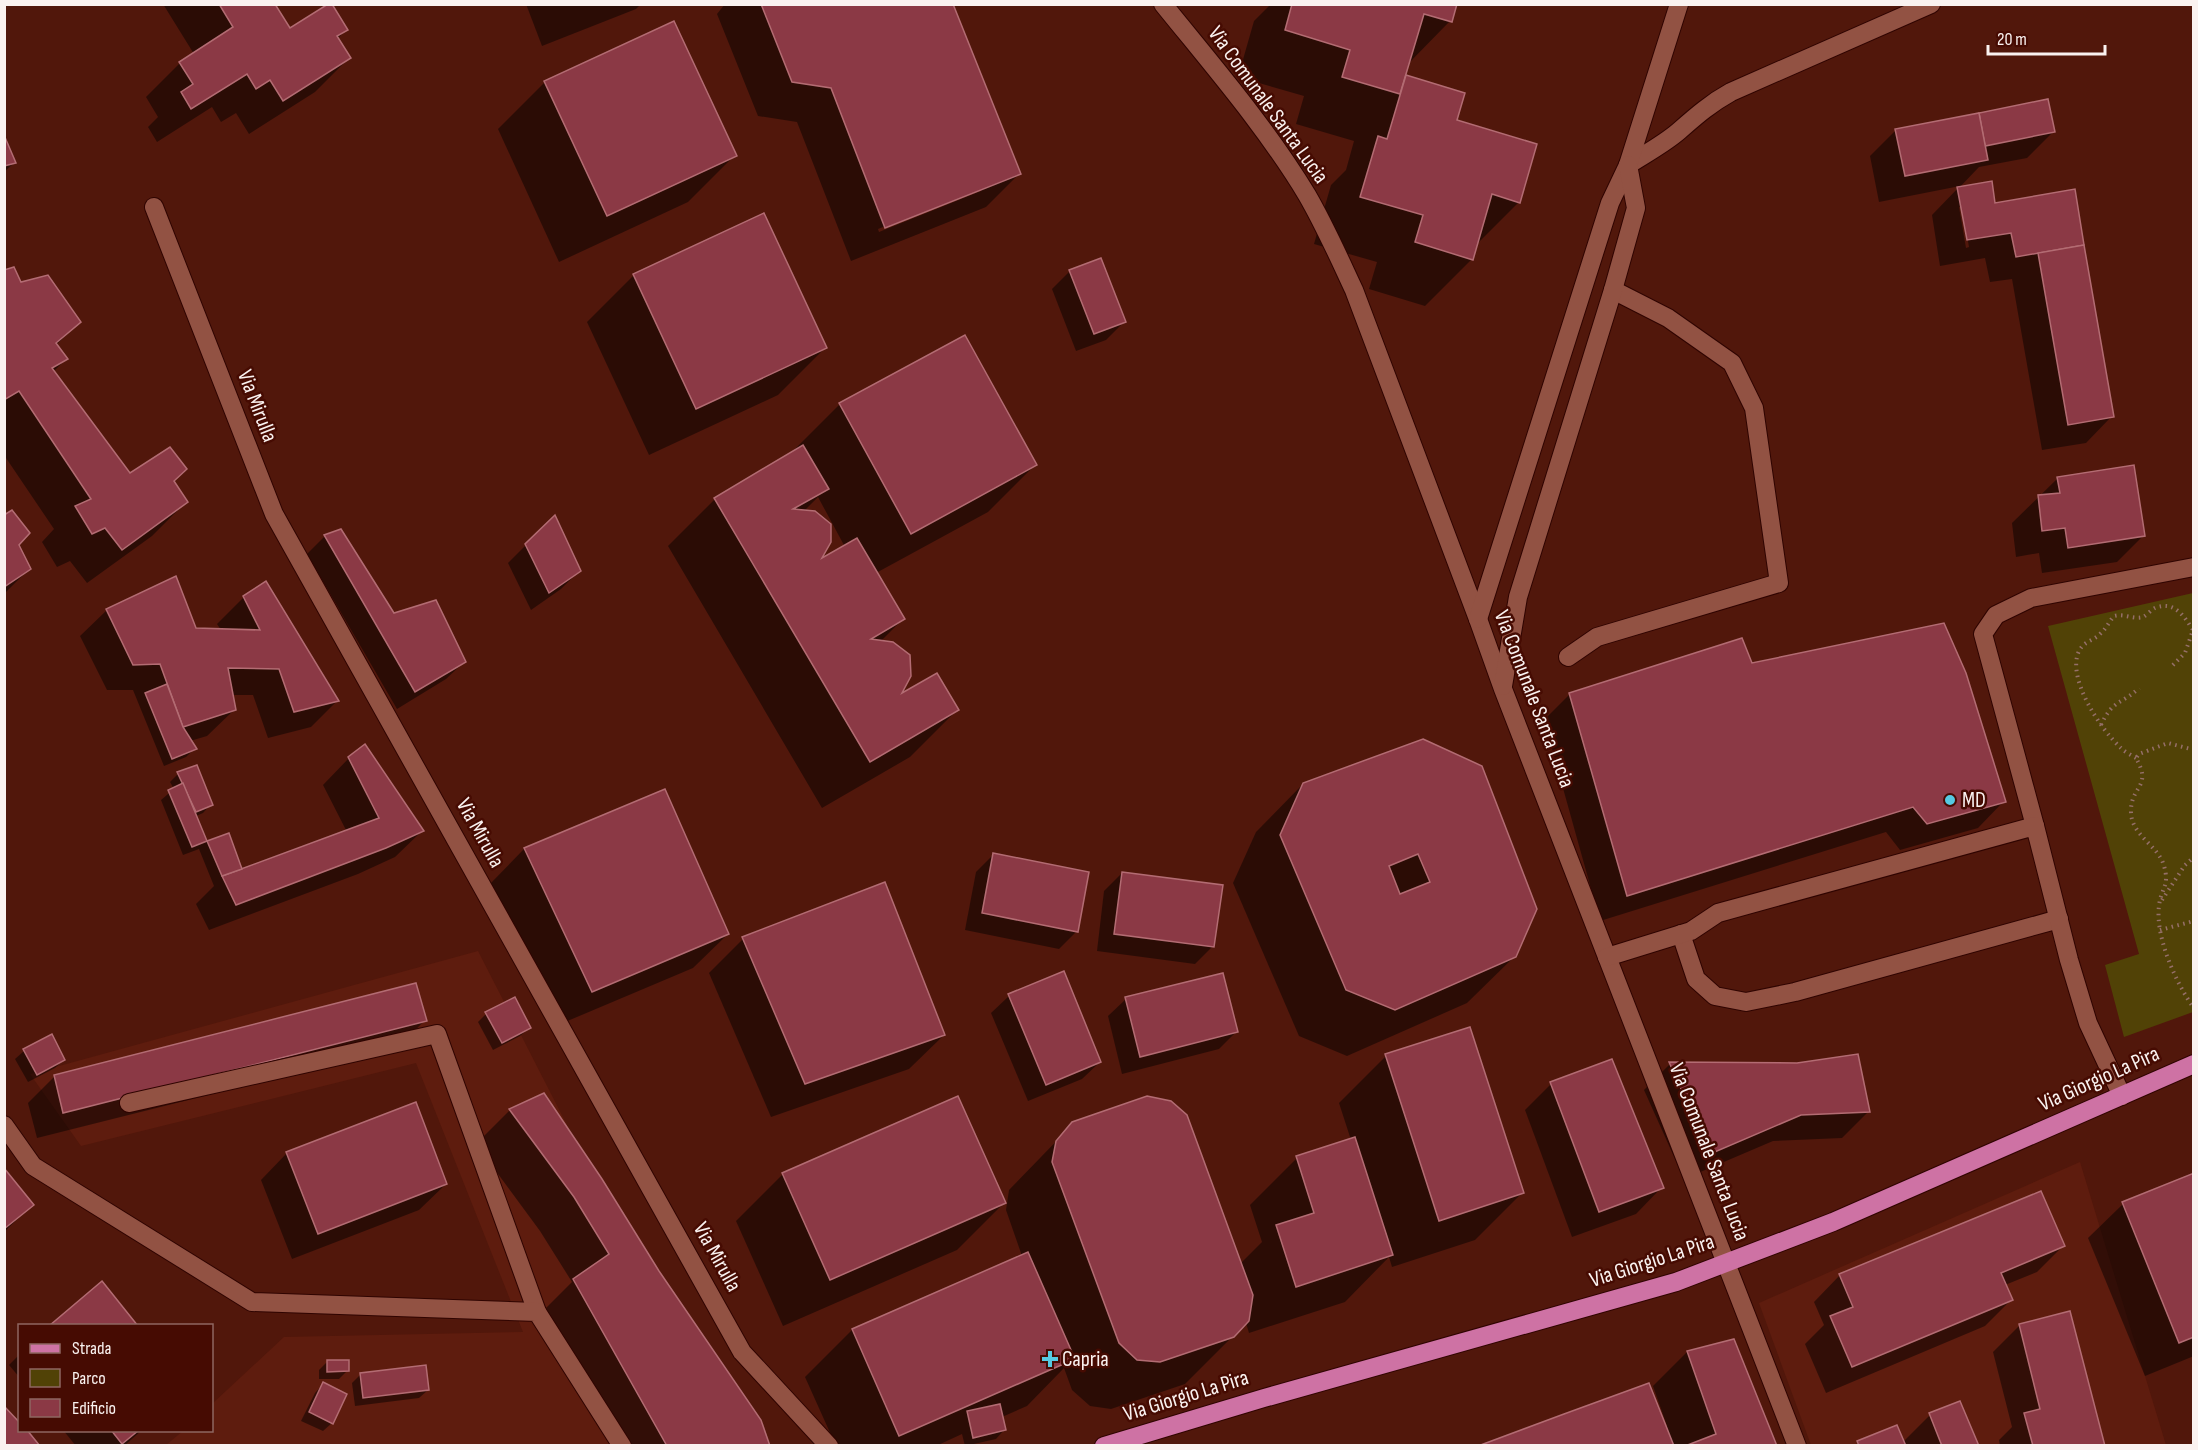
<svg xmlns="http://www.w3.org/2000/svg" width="2198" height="1450" font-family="'Sofia Sans Condensed',sans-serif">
  <rect width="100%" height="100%" fill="#51170b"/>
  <!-- built -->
  <g fill="#5e1c0e">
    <path d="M478 951 684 1354 770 1445H166L183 1431 212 1430V1404L284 1337 523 1332 416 1063 81 1146 30 1074Z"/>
    <path d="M2080 1162 2166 1445H1811L1759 1303Z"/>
  </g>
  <!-- green -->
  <path fill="#514206" d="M2193 593V1012L2124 1037 2105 965 2139 954 2048 626Z"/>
  <!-- shadow -->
  <g fill="#0007" fill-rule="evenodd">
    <path d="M163 4H273L290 31 346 30 337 39 349 58 315 92 249 134 236 113 221 122 212 107 157 142 148 127 158 117 146 97 180 63 194 54Z"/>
    <path d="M526 4H641L636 9 542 46Z"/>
    <path d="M725 4H952L1020 173 986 207 851 261 797 122 758 116 717 14ZM981 188V191L879 232 878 229Z"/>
    <path d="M1271 4H1455L1450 21 1408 64 1404 76 1463 94 1455 121 1519 202 1476 245 1472 259 1425 306 1369 289 1377 262 1314 244 1331 185 1346 170 1354 141 1296 124 1304 96 1238 77 1254 21Z"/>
    <path d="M545 82 735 155 688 202 559 262 498 129Z"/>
    <path d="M1896 130 2053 132 2027 158 1979 167 1958 189 1994 205 2073 191 2112 416 2086 443 2042 450 2012 279 1990 282 1985 258 1940 266 1932 215 1960 186 1879 202 1870 156ZM1959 207H1962L1969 247 1966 248Z"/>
    <path d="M4 139 14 163 4 172Z"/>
    <path d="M1070 271 1124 322 1106 340 1076 351 1052 289Z"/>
    <path d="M4 272 79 322 56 345 66 359 53 372 130 475 172 481 186 502 152 536 87 583 70 561 57 567 42 542 54 529 4 455Z"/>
    <path d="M634 275 825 348 778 395 649 455 587 322Z"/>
    <path d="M840 404 1035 465 988 512 876 573 903 619 880 642 899 697 957 710 910 757 822 808 668 546 715 499 793 451ZM818 497 845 547 818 562 803 512Z"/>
    <path d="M2058 478 2144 535 2117 562 2042 573 2039 553 2016 557 2012 523Z"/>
    <path d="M4 517 30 568 4 594Z"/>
    <path d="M554 517 579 571 561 589 531 610 508 563Z"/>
    <path d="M340 531 393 615 464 662 446 679 397 709 307 554 325 536Z"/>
    <path d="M244 597 337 701 311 727 268 738 253 695H231L234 710 207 736 190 741 195 748 186 757 164 766 133 690H107L80 636 107 610 195 630H221L217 624Z"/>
    <path d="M1751 664 2004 801 1978 828 1900 850 1886 832 1600 921 1544 720 1570 694Z"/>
    <path d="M349 758 422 831 395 857 358 874 209 930 196 904 214 886 199 849 183 855 161 800 174 789 170 782 178 774 211 804 203 813 196 816 206 842 228 835 241 871 347 832 323 785Z"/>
    <path d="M1303 784 1535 909 1515 956 1467 1003 1347 1056 1299 1036 1233 883 1256 832Z"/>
    <path d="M665 790 728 934 693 968 558 1025 490 884 524 849Z"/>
    <path d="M994 854 1076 932 1059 949 965 930 976 872Z"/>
    <path d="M1122 873 1213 946 1195 964 1097 951 1104 891Z"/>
    <path d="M743 939 944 1035 909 1069 771 1117 709 973Z"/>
    <path d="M415 985 425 1020 399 1047 37 1138 28 1103 54 1077Z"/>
    <path d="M1009 996 1100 1062 1082 1079 1028 1101 991 1013Z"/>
    <path d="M1126 999 1236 1032 1219 1049 1122 1074 1108 1016Z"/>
    <path d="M486 1014 529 1028 520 1036 493 1050 478 1022Z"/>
    <path d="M24 1051 64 1059 55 1068 28 1082 15 1059Z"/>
    <path d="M1386 1056 1522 1193 1475 1240 1392 1267 1389 1257 1345 1302 1249 1333 1246 1323 1185 1384 1111 1409 1090 1406 1072 1390 1064 1368 1027 1406 1002 1417 1004 1430 996 1439 965 1446 962 1434 936 1446H836L805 1377 852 1330 1022 1256 1006 1210 1009 1190 1073 1124 1240 1264 1262 1242 1250 1205 1297 1158 1351 1140 1339 1103Z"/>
    <path d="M1670 1064 1868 1112 1842 1138 1773 1141 1684 1179 1644 1090Z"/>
    <path d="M1551 1084 1662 1187 1636 1214 1572 1237 1525 1110Z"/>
    <path d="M510 1110 768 1446H613L539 1315 572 1282 540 1231 476 1144Z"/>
    <path d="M287 1153 446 1184 419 1210 292 1259 261 1180Z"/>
    <path d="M4 1170 32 1205 4 1232Z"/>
    <path d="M783 1174 1004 1203 957 1250 783 1326 736 1221Z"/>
    <path d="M2194 1174V1356L2145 1376 2088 1238 2123 1204Z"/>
    <path d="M2063 1246 2037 1272 2005 1285 2011 1300 1985 1326 1826 1393 1805 1344 1824 1325 1814 1302 1840 1275Z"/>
    <path d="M2020 1325 2103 1446H2000L1999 1440 2012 1427 1993 1352Z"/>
    <path d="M1733 1340 1776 1446H1483L1667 1426 1653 1386 1687 1352Z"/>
    <path d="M20 1354V1378L9 1365Z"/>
    <path d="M327 1362 348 1370 339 1379H319V1370Z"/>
    <path d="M361 1374 428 1390 419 1398 355 1406 352 1383Z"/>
    <path d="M323 1384 332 1423 323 1431 301 1421 315 1393Z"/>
    <path d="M1930 1415 1977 1446H1855L1858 1442H1903Z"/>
    <path d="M63 1430H142L124 1446H76Z"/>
  </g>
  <!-- building -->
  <g fill="#8b3945" stroke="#b36c73" stroke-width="1.5" fill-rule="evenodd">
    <path d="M219 4H275L290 28 328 4H332L348 30 337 36 351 58 283 101 270 80 256 89 247 74 191 109 181 92 193 84 179 62 233 27Z"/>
    <path d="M761 4H953L1021 174 885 228 831 88 792 82Z"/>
    <path d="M1292 4H1457L1452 22 1424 14 1400 94 1342 77 1350 50 1285 30Z"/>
    <path d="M674 21 737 156 607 216 544 81Z"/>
    <path d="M1406 75 1465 93 1457 120 1537 144 1520 203 1492 194 1473 260 1415 242 1423 215 1360 197 1378 136 1387 139Z"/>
    <path d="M2048 99 2055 132 1985 146 1979 113Z"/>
    <path d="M1979 113 1988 160 1905 176 1895 129Z"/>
    <path d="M4 135 16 163 4 166Z"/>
    <path d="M1992 181 1995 203 2075 189 2084 245 2016 257 2011 233 1967 240 1957 187Z"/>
    <path d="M764 213 827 348 696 409 633 274Z"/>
    <path d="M2084 245 2114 417 2068 425 2038 253Z"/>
    <path d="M1101 258 1126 322 1094 334 1069 270Z"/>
    <path d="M14 267 21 282 48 275 81 322 56 343 68 359 52 368 130 473 170 447 187 469 174 481 188 502 122 550 105 528 92 534 75 506 91 499 19 391 4 400V270Z"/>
    <path d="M965 335 1037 465 911 534 839 403Z"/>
    <path d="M803 445 829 489 793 509 815 511 831 524V542L822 558 857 538 905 619 871 639 893 642 910 655 911 676 902 693 937 673 959 710 870 762 714 498Z"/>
    <path d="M2134 465 2145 536 2068 548 2065 528 2042 531 2038 495 2060 493 2057 477Z"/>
    <path d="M12 510 30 533 19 545 31 569 4 587V515Z"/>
    <path d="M555 515 581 571 549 593 525 544Z"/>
    <path d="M341 529 394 613 436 600 466 662 415 692 324 535Z"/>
    <path d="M176 576 196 628 260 630 243 596 266 581 339 701 294 712 279 669 228 668 236 710 183 727 160 664 133 665 106 609Z"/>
    <path d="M1944 623 1966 673 2006 802 1927 824 1913 807 1627 896 1569 693 1742 638 1752 663Z"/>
    <path d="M167 684 183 727 197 749 172 759 145 693Z"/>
    <path d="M1423 739 1482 766 1537 909 1516 957 1395 1010 1346 990 1280 835 1303 783ZM1418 854 1430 882 1400 894 1389 866Z"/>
    <path d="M365 744 424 831 386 848 236 905 222 876 379 818 348 757Z"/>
    <path d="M197 765 213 805 196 812 177 772Z"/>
    <path d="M183 783 207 841 192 847 168 790Z"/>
    <path d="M665 789 729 934 592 992 524 848Z"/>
    <path d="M229 833 242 869 222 876 207 841Z"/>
    <path d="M993 853 1089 872 1078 932 982 913Z"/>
    <path d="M1122 872 1223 885 1214 947 1114 934Z"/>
    <path d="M885 882 945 1035 805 1084 742 937Z"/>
    <path d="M1064 971 1101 1062 1046 1085 1008 994Z"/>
    <path d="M1223 973 1238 1032 1140 1057 1125 997Z"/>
    <path d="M416 983 427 1021 63 1113 54 1075Z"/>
    <path d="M515 997 531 1028 502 1043 485 1012Z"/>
    <path d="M1470 1027 1524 1193 1439 1221 1385 1054Z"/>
    <path d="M52 1034 65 1060 37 1075 23 1049Z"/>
    <path d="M1858 1054 1870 1112 1801 1115 1710 1154 1669 1062 1797 1063Z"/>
    <path d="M1612 1059 1664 1188 1599 1212 1550 1082Z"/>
    <path d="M544 1093 602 1179 659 1271 761 1420 770 1446H667L573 1279 609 1254 574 1197 509 1109Z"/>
    <path d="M958 1096 1006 1203 830 1280 782 1173Z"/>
    <path d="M1147 1096 1171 1101 1187 1115 1253 1295 1249 1321 1234 1337 1160 1362 1137 1360 1119 1343 1052 1162 1056 1141 1072 1122Z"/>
    <path d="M416 1102 447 1184 318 1234 286 1152Z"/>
    <path d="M1355 1137 1393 1255 1296 1287 1276 1225 1314 1213 1296 1156Z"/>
    <path d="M4 1168 34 1205 4 1229Z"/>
    <path d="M2194 1173V1337L2179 1343 2122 1202Z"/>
    <path d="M2041 1191 2065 1246 2001 1273 2013 1300 1852 1367 1830 1316 1853 1307 1839 1274Z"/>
    <path d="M1028 1252 1075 1359 899 1436 852 1329Z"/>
    <path d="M102 1281 138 1326H49Z"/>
    <path d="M2070 1311 2105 1446H2033L2024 1413 2040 1409 2019 1324Z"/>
    <path d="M1734 1339 1777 1446H1685L1716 1434 1687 1351Z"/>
    <path d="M327 1360H349V1371L327 1372Z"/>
    <path d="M426 1365 429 1390 363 1398 360 1373Z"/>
    <path d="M323 1382 347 1394 333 1424 309 1412Z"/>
    <path d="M1649 1383 1674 1446H1478L1564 1414Z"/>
    <path d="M1960 1401 1979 1446H1942L1929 1413Z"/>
    <path d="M1000 1404 1006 1430 973 1438 967 1411Z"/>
    <path d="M4 1406 20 1423V1430H27L40 1446H4Z"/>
    <path d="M1897 1425 1906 1446H1859L1857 1441Z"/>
    <path d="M111 1430H139L122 1444Z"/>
  </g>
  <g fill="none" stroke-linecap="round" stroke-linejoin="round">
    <defs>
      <g id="minor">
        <path d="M1163 4C1213 66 1266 127 1307 195 1325 226 1339 258 1354 290L1478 619 1503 689 1797 1446"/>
        <path d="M1628 165C1645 154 1664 144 1679 131 1696 116 1711 103 1731 92L1931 4"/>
        <path d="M154 207 274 514 742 1352 829 1446"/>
        <path d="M1478 619 1610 203 1628 165 1679 4"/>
        <path d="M1568 657 1597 637 1779 583 1754 408 1732 363 1668 318 1613 290"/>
        <path d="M1503 686 1518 597 1613 290 1636 208 1628 165"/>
        <path d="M2035 826 1983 634 1996 615 2031 598 2194 567"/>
        <path d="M1681 934 1696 979 1715 996 1746 1002 1795 992 2059 919"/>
        <path d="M1607 957 1691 931 1718 913 2035 826 2069 960 2088 1023 2122 1096"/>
        <path d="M129 1103 437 1034 537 1312"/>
        <path d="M4 1125 33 1166 252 1302 537 1312 622 1446"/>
      </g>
      <path id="major" d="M1104 1446 1264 1398 1676 1282 1833 1222 2194 1064"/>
    </defs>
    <!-- minor casing -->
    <use href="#minor" stroke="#2f0400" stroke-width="20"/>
    <!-- major casing -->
    <use href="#major" stroke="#2f0400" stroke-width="20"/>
    <!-- path -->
    <g stroke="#956f68" stroke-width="4" stroke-dasharray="1.5 4.5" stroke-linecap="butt">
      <path d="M2101 725C2113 699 2121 705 2139 688"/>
      <path d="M2194 750 2168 743 2139 754 2136 758C2153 788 2130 785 2131 813 2132 836 2159 846 2164 866 2170 886 2161 888 2159 906 2155 936 2176 984 2194 1008"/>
      <path d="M2136 758C2131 755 2125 752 2121 748 2101 730 2066 678 2079 651 2084 641 2093 641 2100 634 2106 629 2109 622 2114 616 2124 613 2133 620 2143 617 2147 615 2151 610 2155 608 2174 600 2184 616 2193 630L2185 653 2171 667"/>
      <path d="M2162 900 2185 865 2194 857"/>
      <path d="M2160 930 2194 921"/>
    </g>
    <!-- minor -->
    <use href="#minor" stroke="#925243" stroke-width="18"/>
    <!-- major -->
    <use href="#major" stroke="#ce72a4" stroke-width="18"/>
  </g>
  <!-- markers -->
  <g fill="#56c9e1" stroke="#460b02" stroke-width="2">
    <circle cx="1950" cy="800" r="6"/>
    <path d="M1047 1350h6v6h6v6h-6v6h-6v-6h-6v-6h6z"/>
  </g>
  <g text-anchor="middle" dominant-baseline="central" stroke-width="5" stroke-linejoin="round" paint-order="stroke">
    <!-- street labels -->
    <g font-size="22" fill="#faf2f0" stroke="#460b02">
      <text transform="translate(1268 105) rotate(54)">Via Comunale Santa Lucia</text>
      <text transform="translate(257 406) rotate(69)">Via Mirulla</text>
      <text transform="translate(1534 699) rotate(69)">Via Comunale Santa Lucia</text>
      <text transform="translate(480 833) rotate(61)">Via Mirulla</text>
      <text transform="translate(2099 1079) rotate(-24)">Via Giorgio La Pira</text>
      <text transform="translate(1709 1152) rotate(69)">Via Comunale Santa Lucia</text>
      <text transform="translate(717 1257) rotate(61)">Via Mirulla</text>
      <text transform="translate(1652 1261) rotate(-18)">Via Giorgio La Pira</text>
      <text transform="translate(1186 1396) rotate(-17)">Via Giorgio La Pira</text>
    </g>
    <!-- poi labels -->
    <g font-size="22" fill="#faf2f0" stroke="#460b02" text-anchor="start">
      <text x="1962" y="800">MD</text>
      <text x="1062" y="1359">Capria</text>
    </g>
  </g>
  <!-- border -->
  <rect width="2198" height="1450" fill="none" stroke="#faf2f0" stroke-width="12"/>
  <!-- legend -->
  <rect x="18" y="1324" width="195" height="108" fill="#460b02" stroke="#8e6761" stroke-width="1.5"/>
  <rect x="30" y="1344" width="30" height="9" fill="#ce72a4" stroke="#8e6761" stroke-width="1.5"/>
  <text x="72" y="1354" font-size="18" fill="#faf2f0">Strada</text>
  <rect x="30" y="1369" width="30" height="18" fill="#514206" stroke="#8e6761" stroke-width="1.5"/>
  <text x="72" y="1384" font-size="18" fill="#faf2f0">Parco</text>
  <rect x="30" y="1399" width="30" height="18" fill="#8b3945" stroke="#8e6761" stroke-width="1.5"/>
  <text x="72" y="1414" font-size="18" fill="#faf2f0">Edificio</text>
  <!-- scale -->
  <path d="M1988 45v9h117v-9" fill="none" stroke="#faf2f0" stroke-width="3"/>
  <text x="1997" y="45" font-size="18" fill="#faf2f0" stroke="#460b02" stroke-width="4.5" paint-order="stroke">20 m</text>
</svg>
